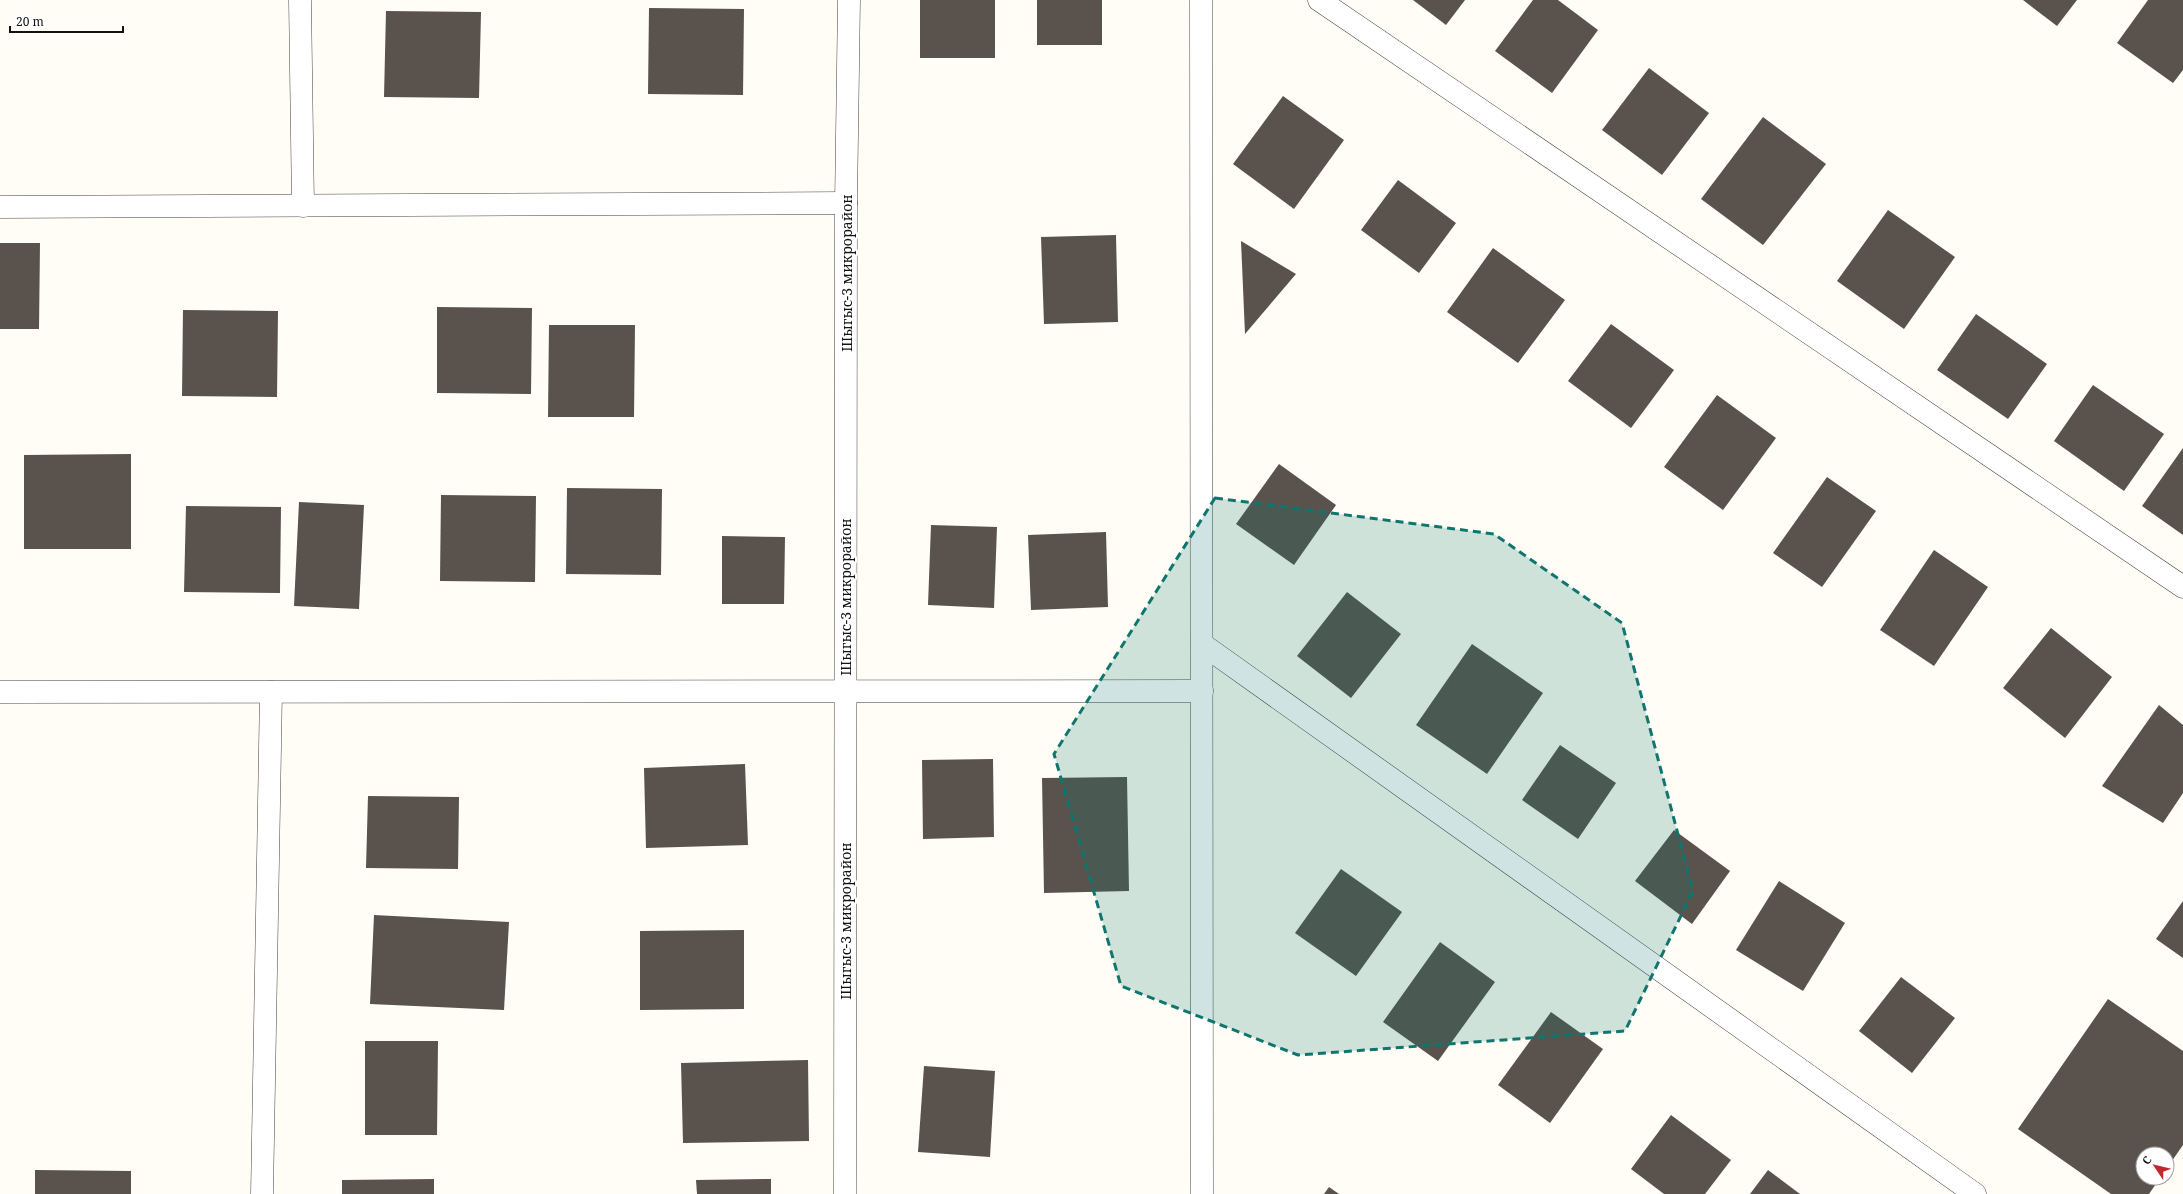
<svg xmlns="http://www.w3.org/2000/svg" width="2183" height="1194" font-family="'Noto Serif',serif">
  <rect width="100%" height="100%" fill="#fffdf5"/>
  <!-- building -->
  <g fill="#5a524d">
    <rect x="920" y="0" width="75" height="58"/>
    <rect x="1037" y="0" width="65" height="45"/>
    <path d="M1413 0H1465L1446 25Z"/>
    <path d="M1533 0H1558L1598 30 1552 93 1495 51Z"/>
    <path d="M2023 0H2077L2057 26Z"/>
    <path d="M2148 0H2183V70L2173 83 2117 43Z"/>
    <path d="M649 8 744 9 743 95 648 94Z"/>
    <path d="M386 11 481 12 479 98 384 97Z"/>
    <path d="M1649 68 1709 113 1662 175 1602 130Z"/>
    <path d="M1283 96 1344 140 1294 209 1233 164Z"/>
    <path d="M1763 117 1826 164 1763 245 1701 199Z"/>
    <path d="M1398 180 1456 223 1419 273 1361 230Z"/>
    <path d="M1888 210 1955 257 1904 329 1837 281Z"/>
    <path d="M1116 235 1118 322 1044 324 1041 237Z"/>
    <path d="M1241 241 1296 274 1245 334Z"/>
    <path d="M0 243H40L39 329H0Z"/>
    <path d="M1493 248 1565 300 1518 363 1447 312Z"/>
    <path d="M437 307 532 308 531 394 437 393Z"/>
    <path d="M183 310 278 311 277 397 182 396Z"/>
    <path d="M1976 314 2047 364 2008 419 1937 370Z"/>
    <path d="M1611 324 1674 370 1631 428 1568 381Z"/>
    <path d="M549 325H635L634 417H548Z"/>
    <path d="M2093 385 2164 434 2124 491 2054 441Z"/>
    <path d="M1717 395 1776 438 1723 510 1664 467Z"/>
    <path d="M2183 448V535L2142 506Z"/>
    <path d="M131 454V549H24V455Z"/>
    <path d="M1279 464 1336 505 1294 565 1236 524Z"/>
    <path d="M1827 477 1876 511 1822 587 1773 553Z"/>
    <path d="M567 488 662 489 661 575 566 574Z"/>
    <path d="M441 495 536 496 535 582 440 581Z"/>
    <path d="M299 502 364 505 359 609 294 606Z"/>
    <path d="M186 506 281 507 280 593 184 592Z"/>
    <path d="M931 525 997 527 994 608 928 605Z"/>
    <path d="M1106 532 1108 607 1031 610 1028 535Z"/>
    <path d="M722 536 785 537 784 604H722Z"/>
    <path d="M1934 550 1988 587 1934 666 1880 630Z"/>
    <path d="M1347 592 1401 634 1351 698 1297 656Z"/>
    <path d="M2051 628 2112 677 2065 738 2003 688Z"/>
    <path d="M1472 644 1543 693 1487 774 1416 725Z"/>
    <path d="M2159 705 2183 725V793L2163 823 2102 786Z"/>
    <path d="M1560 745 1616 783 1578 839 1522 800Z"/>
    <path d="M993 759 994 837 923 839 922 760Z"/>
    <path d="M745 764 748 845 646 848 644 768Z"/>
    <path d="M1127 777 1129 891 1044 893 1042 778Z"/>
    <path d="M368 796 459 797 458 869 366 868Z"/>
    <path d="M1674 830 1730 871 1692 924 1635 881Z"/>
    <path d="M1341 869 1402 912 1356 976 1295 933Z"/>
    <path d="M1779 881 1845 923 1803 991 1736 950Z"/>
    <path d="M2183 901V958L2156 939Z"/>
    <path d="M374 915 509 922 504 1010 370 1004Z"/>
    <path d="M744 930V1009L640 1010V931Z"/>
    <path d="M1440 942 1495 982 1438 1061 1383 1022Z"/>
    <path d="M1901 977 1955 1018 1912 1073 1859 1031Z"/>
    <path d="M2108 999 2183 1051V1145L2167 1168V1154H2143V1178H2160L2149 1194H2111L2018 1129Z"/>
    <path d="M1551 1012 1603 1049 1550 1123 1498 1085Z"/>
    <path d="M365 1041H438L437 1135H365Z"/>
    <path d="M808 1060 809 1141 683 1143 681 1063Z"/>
    <path d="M924 1066 995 1071 990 1157 918 1152Z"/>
    <path d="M1671 1115 1731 1160 1705 1194H1664L1631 1169Z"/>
    <path d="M35 1170 131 1171V1194H35Z"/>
    <path d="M1768 1170 1800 1194H1750Z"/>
    <path d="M434 1179V1194H342V1180Z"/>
    <path d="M771 1179V1194H697L696 1180Z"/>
    <path d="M1329 1187 1339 1194H1324Z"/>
  </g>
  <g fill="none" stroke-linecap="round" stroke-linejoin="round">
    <defs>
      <g id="street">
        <path d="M300 0 303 206"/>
        <path d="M1201 0 1202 1194"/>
        <path d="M1319 0 2183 587"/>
        <path d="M0 207 846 203"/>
        <path d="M1202 644 1975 1194"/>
        <path d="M0 692 1202 691"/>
        <path d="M262 1194 271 692"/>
        <path d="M845 1194 846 203 849 0"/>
      </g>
    </defs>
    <!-- street casing -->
    <use href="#street" stroke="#444" stroke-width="23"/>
    <!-- street -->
    <use href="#street" stroke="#fff" stroke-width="22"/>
  </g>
  <!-- marked area -->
  <path fill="#0f766e" fill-opacity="0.2" stroke="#0f766e" stroke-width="3" stroke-dasharray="8 5" stroke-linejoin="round" d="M1215 498 1494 534 1622 623 1693 891 1625 1031 1298 1055 1121 986 1054 754Z"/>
  <g text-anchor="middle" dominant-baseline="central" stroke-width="4" stroke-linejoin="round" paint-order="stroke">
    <!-- street labels -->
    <g font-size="14" fill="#111" stroke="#fff">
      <text transform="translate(846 273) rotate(-90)">Шыгыс-3 микрорайон</text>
      <text transform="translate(845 597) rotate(-90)">Шыгыс-3 микрорайон</text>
      <text transform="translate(845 921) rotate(-90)">Шыгыс-3 микрорайон</text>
    </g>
  </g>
  <!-- north arrow -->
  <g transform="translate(2155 1166) rotate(305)"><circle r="19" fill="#ffffff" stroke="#a0a0a0"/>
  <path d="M0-3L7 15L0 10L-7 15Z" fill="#c4262e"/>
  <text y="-6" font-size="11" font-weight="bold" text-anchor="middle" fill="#111111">С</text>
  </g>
  <!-- scale -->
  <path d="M10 26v6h113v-6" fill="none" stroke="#111111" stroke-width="2"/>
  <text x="16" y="26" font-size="12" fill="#111111" stroke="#ffffff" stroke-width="3" paint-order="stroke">20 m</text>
</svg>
